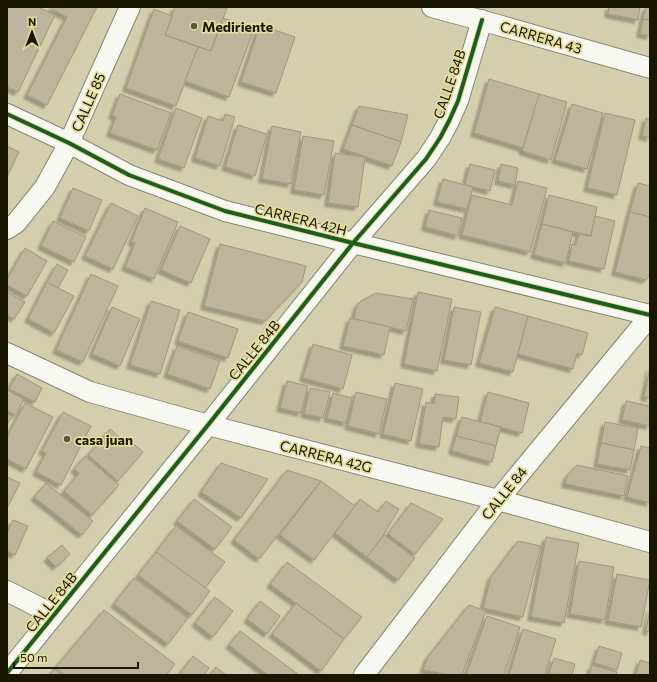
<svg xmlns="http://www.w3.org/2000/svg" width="657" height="682" font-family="Commissioner,sans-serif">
  <defs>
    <filter id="shadow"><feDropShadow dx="-3.5" dy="3.5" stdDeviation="1" flood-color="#0004"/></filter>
  </defs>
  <rect width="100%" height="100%" fill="#d3cfae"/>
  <!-- building -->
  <g fill="#bcb59c" stroke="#9e977e" filter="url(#shadow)">
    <path d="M7 7H38L55 15 18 92 7 87Z"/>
    <path d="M51 7H97L47 105 27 95 67 17 51 9Z"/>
    <path d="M175 7 227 8 211 51 165 35Z"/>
    <path d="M609 7H640L638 20 608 14Z"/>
    <path d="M646 7H650V20L643 19Z"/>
    <path d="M154 9 172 16 165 35 198 47 176 106 126 88Z"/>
    <path d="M223 18 254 29 229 97 185 81 198 47 211 51Z"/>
    <path d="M643 19 650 20V36L640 34Z"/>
    <path d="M260 25 295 37 276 93 241 82Z"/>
    <path d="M489 79 539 94 523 148 474 133Z"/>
    <path d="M120 94 171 113 157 150 110 133 116 117 112 115Z"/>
    <path d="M539 94 567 102 551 160 522 151Z"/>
    <path d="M572 104 603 113 587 169 555 160Z"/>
    <path d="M359 106 408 115 401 142 352 125Z"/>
    <path d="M176 108 202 118 184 168 158 159Z"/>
    <path d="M605 113 635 120 617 195 587 188Z"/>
    <path d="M225 114 235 117 220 166 195 158 208 116 223 121Z"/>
    <path d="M646 118 650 119V138L642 136Z"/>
    <path d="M238 125 267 134 255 176 225 167Z"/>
    <path d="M352 125 401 142 392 166 343 149Z"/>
    <path d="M272 126 301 132 291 184 262 179Z"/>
    <path d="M303 136 334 141 324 195 294 190Z"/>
    <path d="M7 146 19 152 7 177Z"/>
    <path d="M335 153 365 157 358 207 328 203Z"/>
    <path d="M470 164 495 170 490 191 465 185Z"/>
    <path d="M501 164 518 168 515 185 498 181Z"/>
    <path d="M443 179 473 187 467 209 437 202Z"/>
    <path d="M518 181 547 188 530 252 462 235 472 195 512 205Z"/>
    <path d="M638 183 650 186V217L630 212Z"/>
    <path d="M73 188 102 200 89 231 60 218Z"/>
    <path d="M549 195 597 207 591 236 542 224Z"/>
    <path d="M111 203 138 216 113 269 85 256Z"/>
    <path d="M145 208 178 222 154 279 125 267 135 243 131 242Z"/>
    <path d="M429 210 462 218 458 236 425 227Z"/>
    <path d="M630 212 650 217V275L646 280 615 272Z"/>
    <path d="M595 216 615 221 604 269 569 261 572 244 576 245 579 234 591 236Z"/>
    <path d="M53 221 86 237 74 262 41 246Z"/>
    <path d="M542 224 573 232 566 263 534 255Z"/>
    <path d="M180 226 210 239 191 283 161 270Z"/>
    <path d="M220 244 306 266 302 282 265 321 204 306Z"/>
    <path d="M25 248 47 261 27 296 7 285V279Z"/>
    <path d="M57 264 68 270 58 288 47 282Z"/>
    <path d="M91 274 118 286 83 362 56 350Z"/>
    <path d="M47 282 74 296 54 333 28 319Z"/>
    <path d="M7 292 25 302 14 319 7 315Z"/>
    <path d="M418 292 452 299 437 371 404 364Z"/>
    <path d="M376 293 413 299 406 331 354 319 357 305 361 301Z"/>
    <path d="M151 301 180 310 160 374 130 365Z"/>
    <path d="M112 307 140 319 120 366 92 354Z"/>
    <path d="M454 307 481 312 471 365 444 360Z"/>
    <path d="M495 307 528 316 513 372 479 363Z"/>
    <path d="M188 312 238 329 228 358 178 341Z"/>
    <path d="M528 316 588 333 582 355 577 353 573 369 518 354Z"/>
    <path d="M350 318 390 327 384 355 343 346Z"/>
    <path d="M313 344 352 355 343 389 303 378Z"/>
    <path d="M177 346 220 361 210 389 167 374Z"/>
    <path d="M650 367V398L644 397Z"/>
    <path d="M17 374 42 388 35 402 9 389Z"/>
    <path d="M287 381 308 386 301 413 280 408Z"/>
    <path d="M395 383 423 389 411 441 383 434Z"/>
    <path d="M310 388 330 392 323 418 304 414Z"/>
    <path d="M7 390 24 399 16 415 7 411Z"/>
    <path d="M356 392 387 399 379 434 348 426Z"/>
    <path d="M488 392 529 403 522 433 480 422Z"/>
    <path d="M333 393 352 398 346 423 327 418Z"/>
    <path d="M435 394 459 397 456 419 443 417 439 447 419 444 426 402 434 404Z"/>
    <path d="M626 401 650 406V426L622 420Z"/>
    <path d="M25 403 53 417 26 469 7 459V437Z"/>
    <path d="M63 412 91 426 61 485 36 472 46 453 42 451Z"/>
    <path d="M7 414 12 416 7 425Z"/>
    <path d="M462 417 501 427 496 446 456 436Z"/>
    <path d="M605 422 638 428 634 450 601 443Z"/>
    <path d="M110 429 125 442 128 439 143 452 118 481 88 455Z"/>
    <path d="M456 436 496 446 492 462 452 451Z"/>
    <path d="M601 443 634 450 630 470 597 464Z"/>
    <path d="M641 446 650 448V503L627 497Z"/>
    <path d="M85 456 119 485 92 515 64 491 79 473 74 469Z"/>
    <path d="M221 463 268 479 241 518 201 492Z"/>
    <path d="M577 465 628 476 624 496 565 484 567 476Z"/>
    <path d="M287 470 321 481 259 559 234 540Z"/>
    <path d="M7 477 20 483 7 508Z"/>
    <path d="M321 481 355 506 314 560 280 535Z"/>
    <path d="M46 483 93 521 82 535 34 497Z"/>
    <path d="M194 499 232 527 215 549 177 521Z"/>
    <path d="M360 499 378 512 386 501 399 509 381 539 367 557 335 533Z"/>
    <path d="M411 503 443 519 415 554 388 534Z"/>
    <path d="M13 520 28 526 15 555 7 551V533Z"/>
    <path d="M176 526 225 562 205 588 156 552Z"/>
    <path d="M384 535 415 558 398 580 367 557Z"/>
    <path d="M546 537 579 543 564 623 531 617Z"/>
    <path d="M518 541 541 546 523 617 483 608 491 577Z"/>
    <path d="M62 545 70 554 56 567 47 558Z"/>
    <path d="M156 552 210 591 192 615 138 575Z"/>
    <path d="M579 561 614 567 605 620 570 614Z"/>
    <path d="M287 562 362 617 344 639 270 584Z"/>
    <path d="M617 574 650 580 641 627 608 621Z"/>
    <path d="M134 578 188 618 168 644 114 604Z"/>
    <path d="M215 597 233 611 213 637 195 623Z"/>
    <path d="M260 601 280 616 267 634 247 619Z"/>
    <path d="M296 603 344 639 321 671 272 634Z"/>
    <path d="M469 605 486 611 462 675H450L423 670 428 657Z"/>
    <path d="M650 608V632L646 631Z"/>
    <path d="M104 610 175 664 166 675H65L55 668Z"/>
    <path d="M487 616 520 627 504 675H466Z"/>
    <path d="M523 629 556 639 545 675H509Z"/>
    <path d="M240 631 299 675H268L229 645Z"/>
    <path d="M599 646 622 653 617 670 594 663Z"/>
    <path d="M193 656 209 668 204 675H179Z"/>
    <path d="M554 658 575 664 572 675 549 674Z"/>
    <path d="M640 660 650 663V675H636Z"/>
    <path d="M592 665 617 672 616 675H589Z"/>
    <path d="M216 667 226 675H210Z"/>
    <path d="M54 669 62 675H50Z"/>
  </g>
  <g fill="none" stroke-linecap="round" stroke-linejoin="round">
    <defs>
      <g id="minor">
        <path d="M432 7 498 25 650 68"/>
        <path d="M7 114 69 143 129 175 225 211 353 243 650 315"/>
        <path d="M7 229 16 223 45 187 69 143 130 7"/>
        <path d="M7 353 90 392 208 425 498 500 650 542"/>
        <path d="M7 591 54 615"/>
        <path d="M7 673 208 425 353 243 426 159 440 138 449 121 458 101 482 20"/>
        <path d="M364 675 498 500 650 316"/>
      </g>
    </defs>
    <!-- minor casing -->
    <use href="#minor" stroke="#89866c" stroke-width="22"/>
    <!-- minor -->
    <use href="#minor" stroke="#f8f8f3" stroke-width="20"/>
    <defs>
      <g id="cycleway">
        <path d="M7 114 69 143 129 175 225 211 353 243 650 315"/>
        <path d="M7 673 208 425 353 243 426 159 440 138 449 121 458 101 482 20"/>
      </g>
    </defs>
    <!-- cycleway casing -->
    <use href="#cycleway" stroke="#e2dc9f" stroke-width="6"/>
    <!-- cycleway -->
    <use href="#cycleway" stroke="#1b5e20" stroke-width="4"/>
  </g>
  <!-- markers -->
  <g fill="#5b573e" stroke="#e2dc9f" stroke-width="1.5">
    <circle cx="194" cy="26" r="4"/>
    <circle cx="67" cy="439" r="4"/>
  </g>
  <g text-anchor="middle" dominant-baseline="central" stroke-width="3.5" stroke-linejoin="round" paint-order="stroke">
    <!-- poi labels -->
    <g font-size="14" font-weight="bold" fill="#1a1701" stroke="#e2dc9f" text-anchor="start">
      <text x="202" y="26">Mediriente</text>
      <text x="75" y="439">casa juan</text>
    </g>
    <!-- street labels -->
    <g font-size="14" fill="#1a1701" stroke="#e2dc9f">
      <text transform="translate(541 37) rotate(16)">CARRERA 43</text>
      <text transform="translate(449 84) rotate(-71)">CALLE 84B</text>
      <text transform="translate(88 102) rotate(-66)">CALLE 85</text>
      <text transform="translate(301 219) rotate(14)">CARRERA 42H</text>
      <text transform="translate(254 350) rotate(-51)">CALLE 84B</text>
      <text transform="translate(326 456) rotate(14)">CARRERA 42G</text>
      <text transform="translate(504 493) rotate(-51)">CALLE 84</text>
      <text transform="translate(51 602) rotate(-51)">CALLE 84B</text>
    </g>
  </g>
  <!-- border -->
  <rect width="657" height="682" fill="none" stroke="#1a1701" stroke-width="16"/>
  <!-- north arrow -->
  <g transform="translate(32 32)" stroke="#e2dc9f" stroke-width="3" paint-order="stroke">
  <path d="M0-3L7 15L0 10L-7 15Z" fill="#1a1701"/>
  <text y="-6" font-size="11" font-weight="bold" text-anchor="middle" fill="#1a1701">N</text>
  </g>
  <!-- scale -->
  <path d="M14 662v6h124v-6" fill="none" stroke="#1a1701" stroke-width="2"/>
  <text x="20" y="662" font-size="12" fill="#1a1701" stroke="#e2dc9f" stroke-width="3" paint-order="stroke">50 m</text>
</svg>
